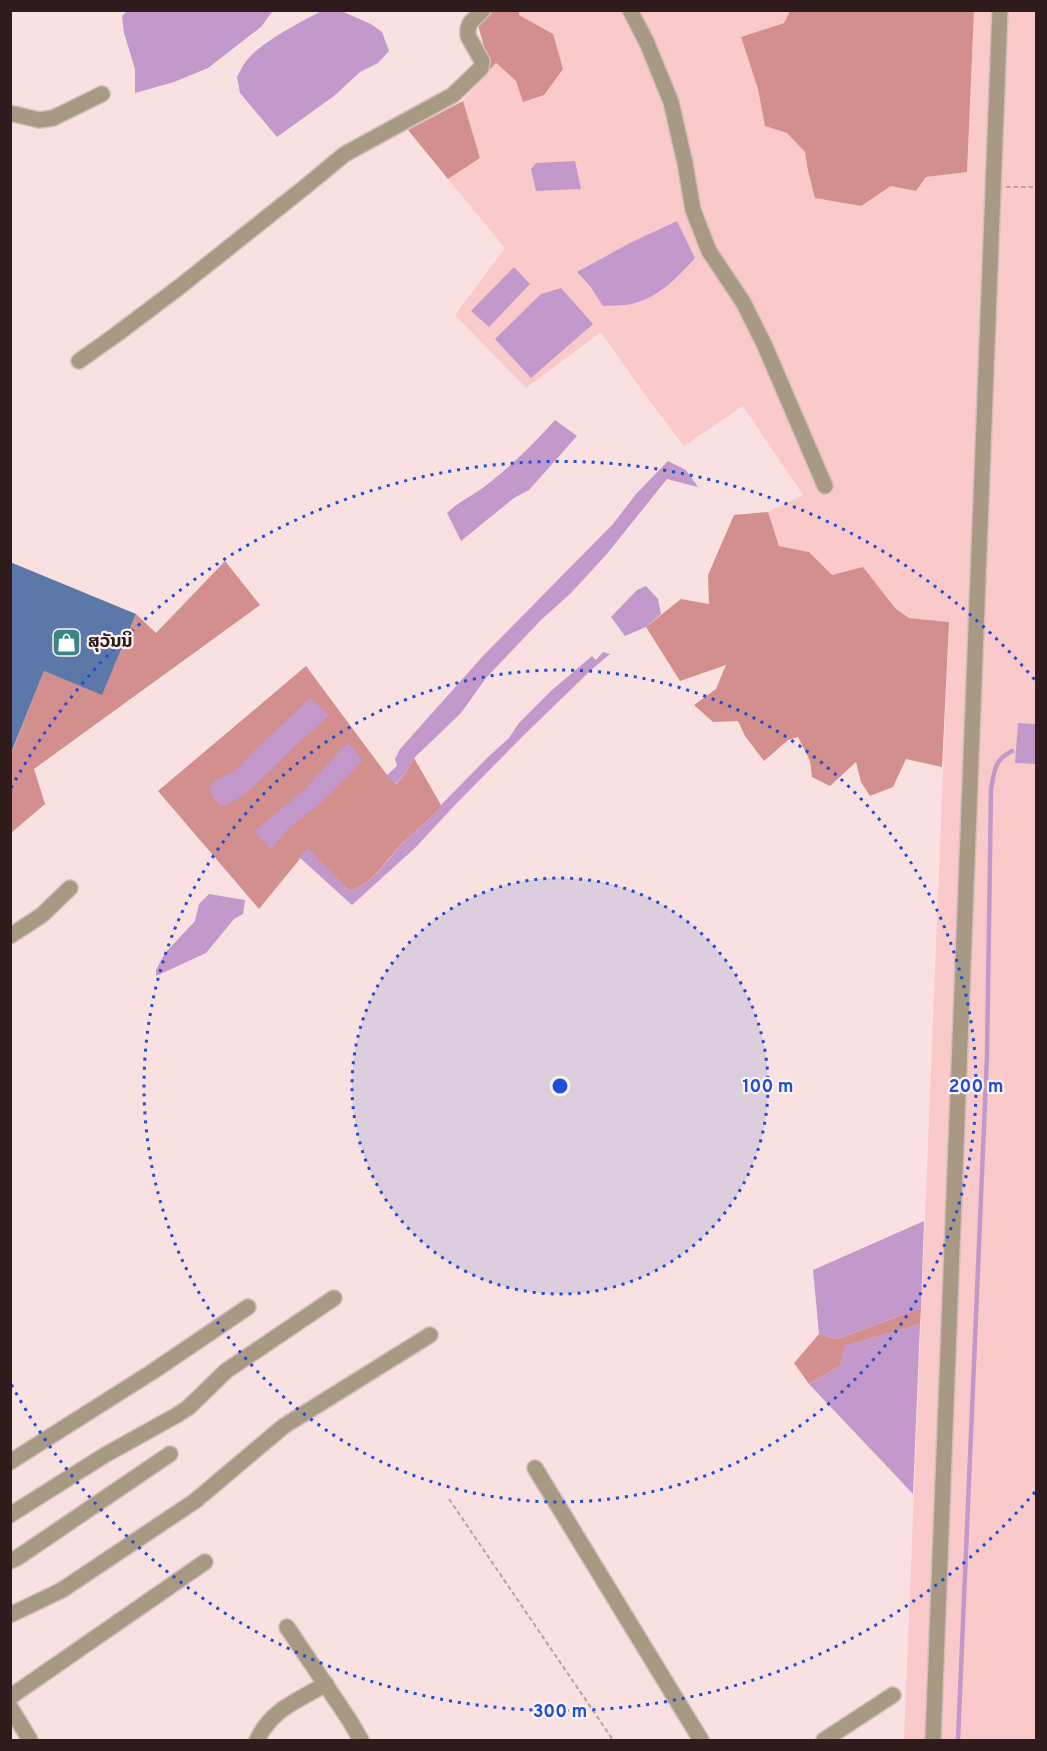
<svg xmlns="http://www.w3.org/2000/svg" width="1047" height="1751" font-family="Overpass,'Noto Sans Lao',sans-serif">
  <rect width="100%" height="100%" fill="#f8e1e0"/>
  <!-- green -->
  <path fill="#f9cac9" d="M519 11H790L784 23 741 37 758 89 765 126 787 133 805 152 808 171 815 198 861 206 891 186 916 191 926 177 967 172 974 11H1036V1740H904L949 622 909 618 895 608 863 568 832 576 809 552 779 546 768 512 803 495 743 406 684 446 643 392 601 332 526 388 455 315 505 248 448 179 480 158 463 101 495 63 516 81 552 34 519 15Z"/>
  <!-- forest -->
  <g fill="#d28f8e">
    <path d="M493 11H519V15L553 34 563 69 544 95 523 102 516 81 496 63 490 69 478 25Z"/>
    <path d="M790 11H974L967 172 926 177 916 191 891 186 861 206 815 198 808 171 805 152 787 133 765 126 758 89 741 37 784 23Z"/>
    <path d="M463 101 480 158 448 179 408 130Z"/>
    <path d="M768 512 779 546 809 552 832 575 863 567 895 608 909 618 949 622 942 767 906 759 893 787 870 796 861 782 856 762 830 786 812 777 810 761 798 737 788 740 764 761 745 736 738 721 713 722 694 705 716 689 726 665 680 681 646 627 681 599 709 604 708 575 734 515Z"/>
    <path d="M225 561 260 605 34 769 45 804 11 833V754L44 671 102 694 136 614 156 633Z"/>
    <path d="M306 666 387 775 396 784 405 774 414 758 441 805 438 811C426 822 414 832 403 843 387 859 373 883 351 891L346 888 308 849 259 909 158 791Z"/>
    <path d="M921 1308 920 1324 845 1346 841 1365 809 1384 794 1363 819 1334 837 1339Z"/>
  </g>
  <!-- water -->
  <g fill="#c299ca">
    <path d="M127 11 271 10 272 12 261 27 208 68 174 82 135 93V69L124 33 122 16Z"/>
    <path d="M322 11H341L371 24 382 32 389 51 378 63 360 72 334 96 277 137 240 93 237 77C240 71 243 65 247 60 259 44 303 20 322 11Z"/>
    <path d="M575 161 581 189 536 191 531 169 536 163Z"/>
    <path d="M677 221 695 258C677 278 659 297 632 304 623 306 612 305 603 306L590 286 577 272 630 243Z"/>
    <path d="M514 267 530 284 489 327 471 311Z"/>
    <path d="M561 288 593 324 531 378 495 339 541 294Z"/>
    <path d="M555 420 577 436 529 490 514 498 461 541 447 513C458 502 472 496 484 487 511 466 533 445 555 420Z"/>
    <path d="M668 461 686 470 698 487 667 479 606 555 571 593 541 620 486 678 461 713 414 758 405 774 395 784 387 775 397 766 395 759 400 749 483 656 613 524 636 494Z"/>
    <path d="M646 586 658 599 661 614 646 627 625 636 611 617 637 590Z"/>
    <path d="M603 652 610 654 590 671 523 736 454 806 415 848 352 905 299 857 308 848 346 888 351 891C373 883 388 859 403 843 414 832 426 822 438 811L441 805 488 757 509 738 519 723 552 690 592 656 596 660Z"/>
    <path d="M310 698 329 715C318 726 306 736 294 747 273 768 249 796 221 807L214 799 209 788 215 781 236 770 255 750Z"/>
    <path d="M1018 723 1036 724V764L1015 763Z"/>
    <path d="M347 743 354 748 362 761 319 804 288 829 271 849 255 833 257 829 305 789Z"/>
    <path d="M209 894 245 900 243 914 234 919 206 953 156 976V970L165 953 195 921 199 904Z"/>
    <path d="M924 1221 921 1308 837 1339 819 1334 813 1270Z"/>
    <path d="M920 1324 913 1494 809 1384 841 1365 844 1346Z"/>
  </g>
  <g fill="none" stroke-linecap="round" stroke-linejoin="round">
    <!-- stream -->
    <path stroke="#c299ca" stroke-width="4.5" d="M958 1740 987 1056 991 790C994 772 994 760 1012 751"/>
  </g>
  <!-- building -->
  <path fill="#5c78a9" d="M10 562 136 614 102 695 44 671 11 753Z"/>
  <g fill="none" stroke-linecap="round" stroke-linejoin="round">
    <defs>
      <g id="minor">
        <path d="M630 10 647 43 671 102 685 163 693 210 709 251 743 302 764 344 825 486"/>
        <path d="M10 113 39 120 53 118 102 94"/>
        <path d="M79 361 117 334 178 288 305 187 345 154 453 95 481 68 482 61 468 36V29L470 23 483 10"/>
        <path d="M10 936 42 915 70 888"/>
        <path d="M10 1462 152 1372 248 1307"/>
        <path d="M535 1468 701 1740"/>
        <path d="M10 1515 105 1455 177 1415 189 1407 226 1371 334 1298"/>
        <path d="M10 1561 17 1558 170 1454"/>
        <path d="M10 1615 62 1590 195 1501 284 1426 430 1335"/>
        <path d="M287 1627 350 1721 361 1740"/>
        <path d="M10 1697 205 1562"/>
        <path d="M10 1707 30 1740"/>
        <path d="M257 1740C272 1709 297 1701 326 1684"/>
        <path d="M824 1740 893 1695"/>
        <path d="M933 1740 1000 10"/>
      </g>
    </defs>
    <!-- minor casing -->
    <use href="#minor" stroke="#d4bdbd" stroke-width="18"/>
    <!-- path -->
    <g stroke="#b8a2a1" stroke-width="2" stroke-dasharray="4.5 3" stroke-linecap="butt">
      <path d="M1006 187H1036"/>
      <path d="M449 1499 613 1740"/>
    </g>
    <!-- minor -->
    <use href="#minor" stroke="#a89a82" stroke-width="15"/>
  </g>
  <!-- distance rings -->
  <circle cx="560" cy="1086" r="208" fill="#1d4ed8" fill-opacity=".12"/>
  <g fill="none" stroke="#1d4ed8" stroke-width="3" stroke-dasharray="3 6">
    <circle cx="560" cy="1086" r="208"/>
    <circle cx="560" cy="1086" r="416"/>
    <path d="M1035 1492A625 625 0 0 1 11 1384M11 788A625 625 0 0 1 1035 680"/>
  </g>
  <!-- icons -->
  <defs>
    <symbol id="shop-square" viewBox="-11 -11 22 22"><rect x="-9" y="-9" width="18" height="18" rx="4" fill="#3c8488" stroke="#fdf2f1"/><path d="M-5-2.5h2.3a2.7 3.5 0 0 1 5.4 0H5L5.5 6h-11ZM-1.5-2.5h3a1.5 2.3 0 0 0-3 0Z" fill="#fff"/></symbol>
  </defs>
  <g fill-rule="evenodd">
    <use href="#shop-square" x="50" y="626" width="33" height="33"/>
  </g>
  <g text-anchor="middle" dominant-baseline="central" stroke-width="4.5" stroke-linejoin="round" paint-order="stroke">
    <!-- poi labels -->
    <g font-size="18" font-weight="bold" fill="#2f1b1b" stroke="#fdf2f1" text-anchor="start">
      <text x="88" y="642">ສຸວັນນິ</text>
    </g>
  </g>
  <circle cx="560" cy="1086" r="9" fill="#1d4ed8" stroke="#fdf2f1" stroke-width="3"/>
  <g font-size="18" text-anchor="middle" font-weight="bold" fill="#1d4ed8" stroke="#fdf2f1" stroke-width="4.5" stroke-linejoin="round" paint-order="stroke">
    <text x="768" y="1092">100 m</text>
    <text x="976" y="1092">200 m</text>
    <text x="560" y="1717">300 m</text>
  </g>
  <!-- border -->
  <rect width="1047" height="1751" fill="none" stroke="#2f1b1b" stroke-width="24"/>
</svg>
